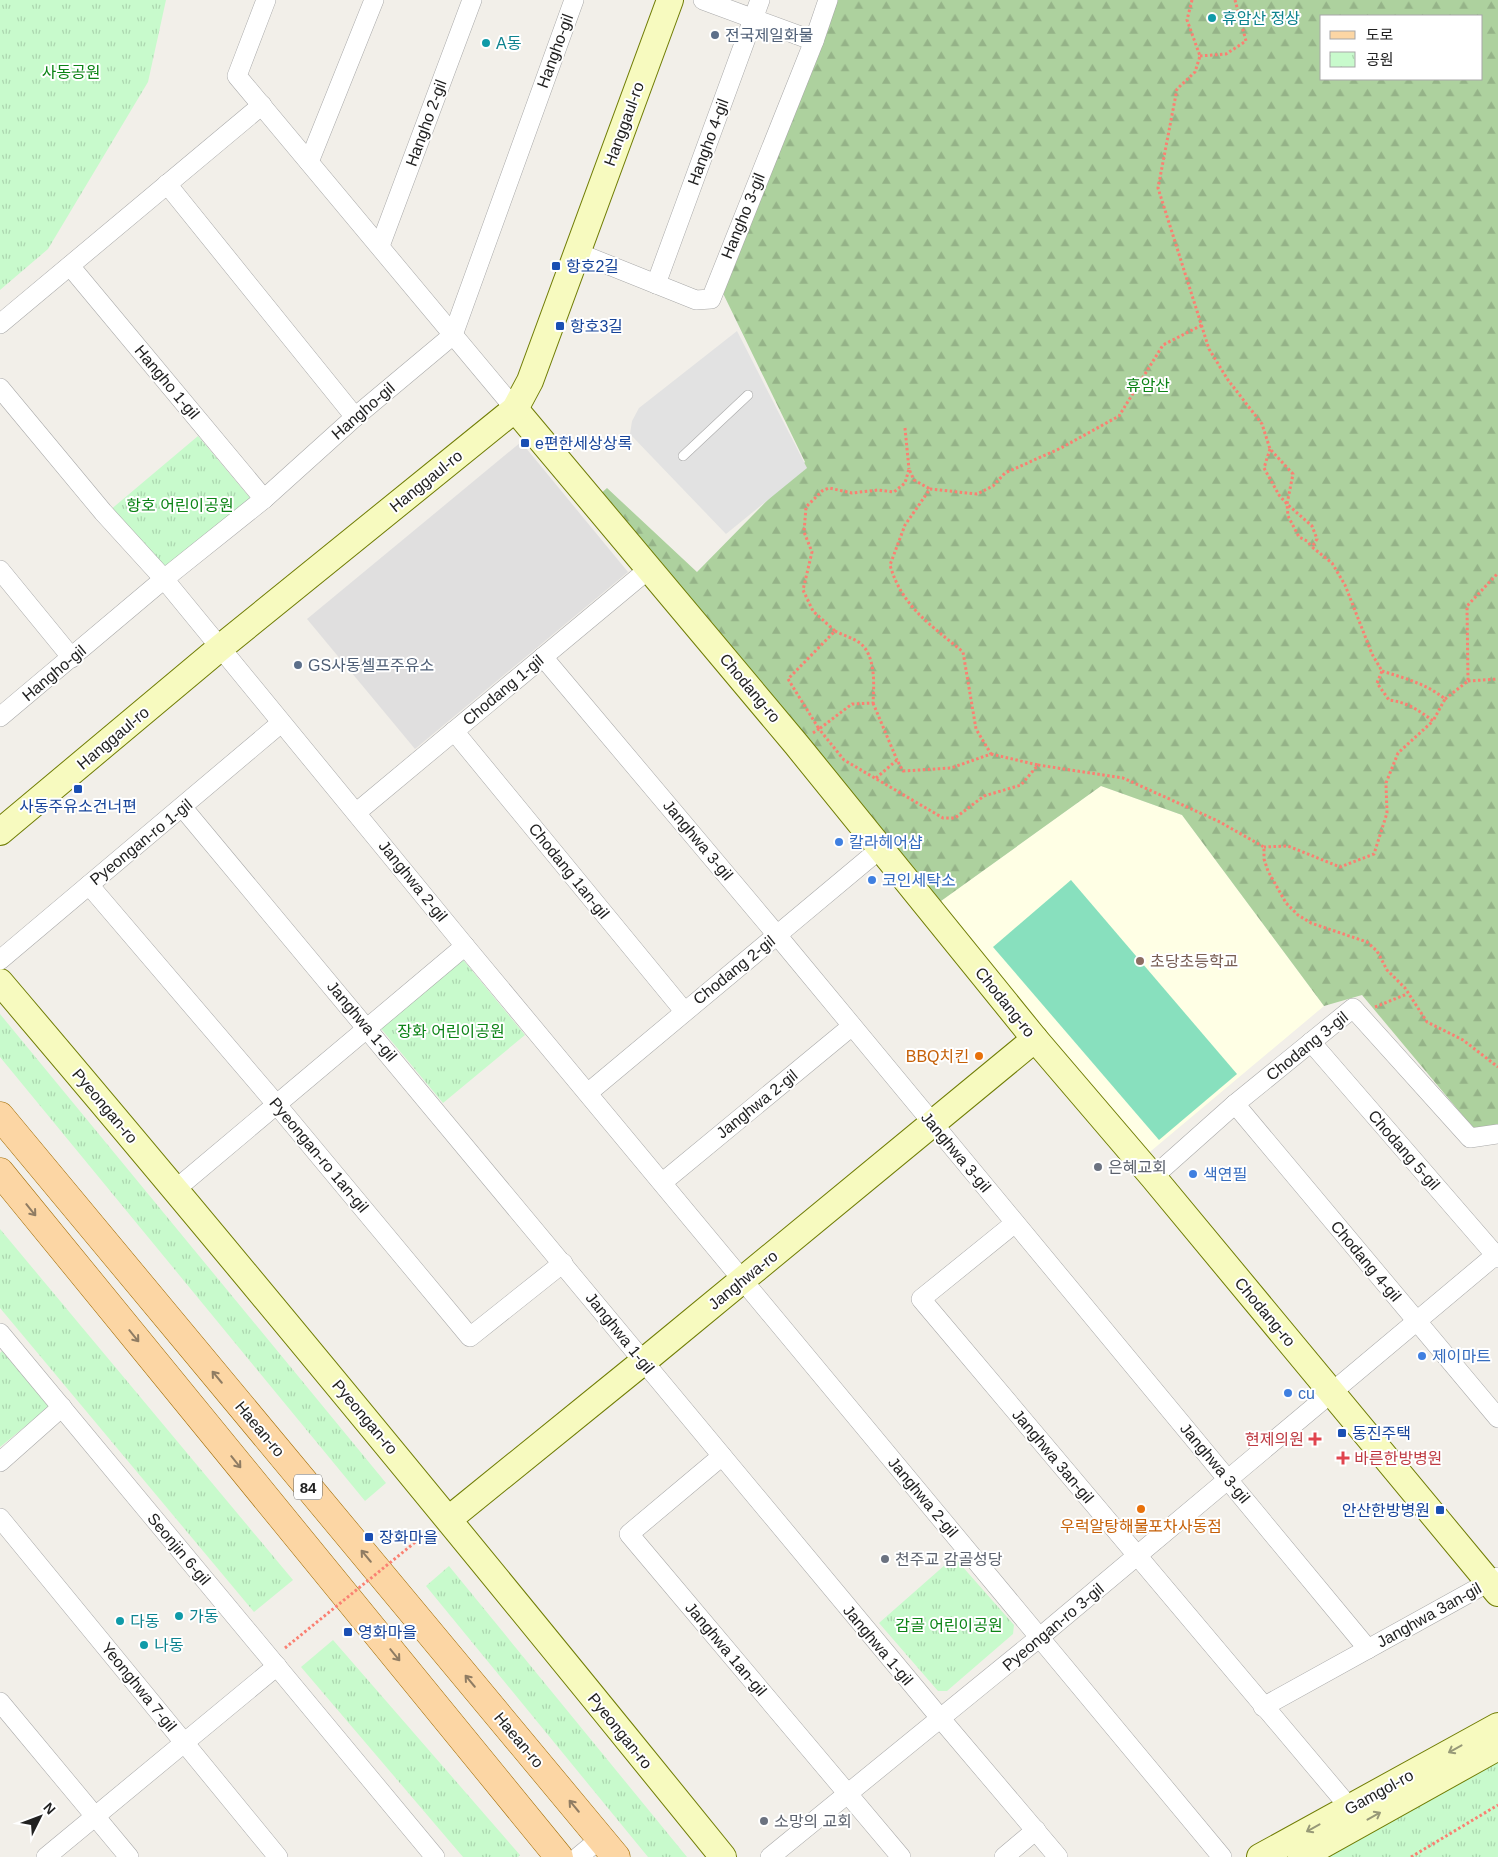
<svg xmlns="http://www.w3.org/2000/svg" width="1498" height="1857" font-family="Arial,'Noto Sans KR',sans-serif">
  <defs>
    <pattern id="forest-firs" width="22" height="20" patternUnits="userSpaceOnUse" patternTransform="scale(1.25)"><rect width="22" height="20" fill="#add19e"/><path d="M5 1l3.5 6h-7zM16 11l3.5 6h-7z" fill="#95b388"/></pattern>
    <pattern id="park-tufts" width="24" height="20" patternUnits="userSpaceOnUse" patternTransform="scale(1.25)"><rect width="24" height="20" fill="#c8facc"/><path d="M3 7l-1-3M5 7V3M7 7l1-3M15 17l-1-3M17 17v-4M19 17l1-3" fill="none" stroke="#acd6af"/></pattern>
  </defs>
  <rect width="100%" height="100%" fill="#f2efe9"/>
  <!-- residential -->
  <path fill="#e0dfdf" d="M521 442 628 572 415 749 307 619Z"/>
  <!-- education -->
  <path fill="#ffffe5" d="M1101 786 1182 815 1324 1006 1145 1156 941 901Z"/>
  <!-- forest -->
  <path fill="url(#forest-firs)" fill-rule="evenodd" d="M837 0H1498V1126L1474 1129 1362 995 1324 1006 1182 815 1101 786 941 901 597 497 607 488 697 572 805 462 718 283ZM1322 16H1482V79H1322Z"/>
  <!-- park -->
  <g fill="url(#park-tufts)">
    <path d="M0 0H166L148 82 48 249 0 290Z"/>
    <path d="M198 436 251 499 161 573 109 511Z"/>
    <path d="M460 956 525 1035 443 1103 378 1025Z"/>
    <path d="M0 1014 386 1483 365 1501 0 1057Z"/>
    <path d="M0 1229 293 1580 254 1612 0 1308Z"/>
    <path d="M2 1351 49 1407 0 1447V1353Z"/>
    <path d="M954 1557 1014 1625 1013 1634 947 1691H938L879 1623Z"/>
    <path d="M449 1566 687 1857H648L426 1586Z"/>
    <path d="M333 1640 520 1855 518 1857H463L301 1667Z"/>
    <path d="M1498 1759V1857H1323Z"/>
  </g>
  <!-- pitch -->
  <path fill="#88e0be" d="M1071 880 1237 1074 1159 1140 993 947Z"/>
  <!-- parking -->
  <path fill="#e2e2e2" d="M737 331 807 468 726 534 630 434 632 421 639 408Z"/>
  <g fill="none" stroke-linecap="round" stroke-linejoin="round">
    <defs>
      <path id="lane" d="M683 456 748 395"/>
      <g id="street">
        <path d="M266 0 237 76 515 409"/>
        <path d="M703 0 814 41"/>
        <path d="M309 162 374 0"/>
        <path d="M167 184 355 417"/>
        <path d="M380 246 472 0"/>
        <path d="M576 252 696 300 711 299 814 41 828 0"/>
        <path d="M70 266 264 499"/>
        <path d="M656 284 760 0"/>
        <path d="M0 324 262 105"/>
        <path d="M0 388 103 512 164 579 465 946 1222 1857"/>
        <path d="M0 570 72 658"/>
        <path d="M543 657 777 935 1368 1649"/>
        <path d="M0 717 164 579 264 499 355 417 453 335 574 0"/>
        <path d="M454 731 684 1011"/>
        <path d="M183 808 941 1719 1058 1857"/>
        <path d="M357 812 650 568"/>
        <path d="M89 885 277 1105 470 1337 563 1263"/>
        <path d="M0 960 281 723"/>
        <path d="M1311 1042 1498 1258"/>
        <path d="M589 1092 880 849"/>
        <path d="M1235 1104 1498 1418"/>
        <path d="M1153 1177 1235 1104 1353 1008 1470 1138 1498 1134"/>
        <path d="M663 1182 852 1026"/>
        <path d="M176 1189 465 946"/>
        <path d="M1015 1223 921 1299 1350 1808"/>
        <path d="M0 1333 435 1857"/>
        <path d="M722 1456 629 1534 901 1857"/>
        <path d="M0 1462 62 1407"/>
        <path d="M0 1518 278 1857"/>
        <path d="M0 1702 129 1857"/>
        <path d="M1263 1707 1498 1577"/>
        <path d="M46 1857 277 1666"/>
        <path d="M578 1857 601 1838"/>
        <path d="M770 1857 1040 1637 1498 1253"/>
        <path d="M1004 1857 1036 1830"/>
      </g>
      <g id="secondary">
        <path d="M515 409 796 744 1035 1039 1153 1177 1498 1593"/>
        <path d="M0 832 221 647 515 409 530 381 670 0"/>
        <path d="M0 982C245 1270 485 1563 723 1857"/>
        <path d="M449 1519 644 1361 1035 1039"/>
        <path d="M1260 1857 1498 1726"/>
        <path d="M1301 1857 1498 1747"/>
      </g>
      <g id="primary">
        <path d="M0 1116 616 1857"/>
        <path d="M0 1172 559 1857"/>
      </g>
    </defs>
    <!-- lane casing -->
    <use href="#lane" stroke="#a9a9a9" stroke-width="10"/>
    <!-- street casing -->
    <use href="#street" stroke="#a9a9a9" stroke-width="20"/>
    <!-- secondary casing -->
    <use href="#secondary" stroke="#707d05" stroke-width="28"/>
    <!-- primary casing -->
    <use href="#primary" stroke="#a06b00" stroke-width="29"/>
    <!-- path -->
    <g stroke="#fa8072" stroke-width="3" stroke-dasharray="2.5 2.5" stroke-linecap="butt">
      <path d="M1192 0 1187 20 1200 56 1195 72 1177 89 1158 188 1209 349 1228 380 1262 424 1270 449 1293 474 1287 504 1312 526 1317 539 1312 547 1332 563 1345 585 1372 654 1382 671 1377 683 1389 700C1406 702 1419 710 1433 721L1398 753 1386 783 1387 813 1374 854 1340 867 1288 846 1264 847"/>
      <path d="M1200 56 1226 54 1246 41 1235 0"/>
      <path d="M905 428 909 469"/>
      <path d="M1270 449 1264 468 1279 495 1287 504 1288 516 1299 537 1307 541 1312 547"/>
      <path d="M835 631C843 635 853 638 860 643 876 656 874 685 873 703L852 704 819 729 788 679 835 631 813 611 803 590 812 552 804 532 806 507 822 491 829 488 852 493 878 490 894 492 905 483 909 469 914 480 930 489"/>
      <path d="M1382 671C1404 678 1427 684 1445 699L1433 721"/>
      <path d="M1468 681 1498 679"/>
      <path d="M1445 699 1468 681 1467 606 1498 573"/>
      <path d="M873 703 897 760"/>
      <path d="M813 733 819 729 844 760 943 818H955L984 796 1021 785 1038 765 1123 778 1218 821 1264 847V859L1268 871 1286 903 1298 915 1311 923 1367 942 1377 951 1387 970 1405 988 1427 1022 1463 1040 1498 1067"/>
      <path d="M991 754 1038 765"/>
      <path d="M876 778 897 760 903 771 951 768 991 754 976 729 963 652C931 625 902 607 890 565L905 525 930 489 977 494 993 486 1005 473 1061 448 1119 416 1163 345 1202 325"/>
      <path d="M1375 1007 1407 994"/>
      <path d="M1411 1857 1498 1805"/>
    </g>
    <!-- lane -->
    <use href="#lane" stroke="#fff" stroke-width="9"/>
    <!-- street -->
    <use href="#street" stroke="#fff" stroke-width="19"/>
    <!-- secondary -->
    <use href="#secondary" stroke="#f7fabf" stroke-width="26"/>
    <!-- primary -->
    <use href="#primary" stroke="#fcd6a4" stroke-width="28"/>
    <!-- path-bridge -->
    <path stroke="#fa8072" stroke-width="3" stroke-dasharray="2.5 2.5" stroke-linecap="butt" d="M285 1648 429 1531"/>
  </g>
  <!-- one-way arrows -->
  <defs><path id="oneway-shaft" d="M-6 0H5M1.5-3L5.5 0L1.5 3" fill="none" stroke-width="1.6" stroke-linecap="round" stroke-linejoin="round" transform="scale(1.25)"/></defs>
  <g stroke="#8f7c63">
    <use href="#oneway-shaft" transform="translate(31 1210) rotate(51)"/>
    <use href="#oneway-shaft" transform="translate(134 1336) rotate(51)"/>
    <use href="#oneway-shaft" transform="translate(217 1377) rotate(-130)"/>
    <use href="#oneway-shaft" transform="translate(236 1462) rotate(51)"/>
    <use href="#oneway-shaft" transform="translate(366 1556) rotate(-130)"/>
    <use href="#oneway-shaft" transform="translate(395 1655) rotate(51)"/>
    <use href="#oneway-shaft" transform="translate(470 1681) rotate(-130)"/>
    <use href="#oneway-shaft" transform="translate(574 1806) rotate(-130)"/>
  </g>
  <g stroke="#979978">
    <use href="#oneway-shaft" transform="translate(1455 1749) rotate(151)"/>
    <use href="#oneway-shaft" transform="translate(1374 1816) rotate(-29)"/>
    <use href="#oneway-shaft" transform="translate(1313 1828) rotate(151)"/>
  </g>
  <!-- markers -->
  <g fill="#0f9aa8" stroke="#fff" stroke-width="2">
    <circle cx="1212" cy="18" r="5"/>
    <circle cx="486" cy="43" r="5"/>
    <circle cx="179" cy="1616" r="5"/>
    <circle cx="120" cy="1621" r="5"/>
    <circle cx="144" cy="1645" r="5"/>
  </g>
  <g fill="#5c6f8a" stroke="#fff" stroke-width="2">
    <circle cx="715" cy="35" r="5"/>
    <circle cx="298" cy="665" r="5"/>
  </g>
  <g fill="#1a4fb4" stroke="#fff" stroke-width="2">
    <rect x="551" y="261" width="10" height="10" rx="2.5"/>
    <rect x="555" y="321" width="10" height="10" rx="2.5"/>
    <rect x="520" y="438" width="10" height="10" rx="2.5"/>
    <rect x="73" y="784" width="10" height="10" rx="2.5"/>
    <rect x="1337" y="1428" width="10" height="10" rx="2.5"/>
    <rect x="1435" y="1505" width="10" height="10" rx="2.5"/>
    <rect x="364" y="1532" width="10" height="10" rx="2.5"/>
    <rect x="343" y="1627" width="10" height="10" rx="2.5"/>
  </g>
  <g fill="#3f7fe0" stroke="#fff" stroke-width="2">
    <circle cx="839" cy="842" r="5"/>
    <circle cx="872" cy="880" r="5"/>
    <circle cx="1193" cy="1174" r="5"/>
    <circle cx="1422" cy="1356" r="5"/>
    <circle cx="1288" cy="1393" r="5"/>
  </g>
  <circle fill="#8d6e63" stroke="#fff" stroke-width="2" cx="1140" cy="961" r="5"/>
  <g fill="#e8710a" stroke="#fff" stroke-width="2">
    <circle cx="979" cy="1056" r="5"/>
    <circle cx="1141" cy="1509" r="5"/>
  </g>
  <g fill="#6b7280" stroke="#fff" stroke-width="2">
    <circle cx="1098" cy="1167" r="5"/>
    <circle cx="885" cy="1559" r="5"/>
    <circle cx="764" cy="1821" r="5"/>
  </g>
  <g fill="#e0444e" stroke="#fff" stroke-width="2">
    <path d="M1312.5 1431.5h5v5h5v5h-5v5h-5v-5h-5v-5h5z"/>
    <path d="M1340.5 1450.5h5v5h5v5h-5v5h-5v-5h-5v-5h5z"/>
  </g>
  <g text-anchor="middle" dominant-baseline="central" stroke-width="4" stroke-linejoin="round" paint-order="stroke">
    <!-- shield labels -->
    <rect fill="#fff" stroke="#646464" stroke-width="1" x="294" y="1474.5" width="28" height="25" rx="4"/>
    <g font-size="15" font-weight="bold" fill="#222">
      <text x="308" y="1487">84</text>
    </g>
    <!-- culture labels -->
    <g font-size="16" fill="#0d838f" stroke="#fff" text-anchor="start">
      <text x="1222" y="18">휴암산 정상</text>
      <text x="496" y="43">A동</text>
      <text x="189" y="1616">가동</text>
      <text x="130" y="1621">다동</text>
      <text x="154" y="1645">나동</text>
    </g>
    <!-- service labels -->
    <g font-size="16" fill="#4e5e75" stroke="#fff" text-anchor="start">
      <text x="725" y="35">전국제일화물</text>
      <text x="308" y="665">GS사동셀프주유소</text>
    </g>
    <!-- street labels -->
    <g font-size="16" fill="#222" stroke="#fff">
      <text transform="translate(555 51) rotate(-70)">Hangho-gil</text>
      <text transform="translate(426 123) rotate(-70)">Hangho 2-gil</text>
      <text transform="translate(624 124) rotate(-70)">Hanggaul-ro</text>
      <text transform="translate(708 142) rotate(-70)">Hangho 4-gil</text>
      <text transform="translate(743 216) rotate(-68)">Hangho 3-gil</text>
      <text transform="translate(167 382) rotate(50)">Hangho 1-gil</text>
      <text transform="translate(363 411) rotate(-41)">Hangho-gil</text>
      <text transform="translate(426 481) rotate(-39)">Hanggaul-ro</text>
      <text transform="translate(54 673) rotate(-40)">Hangho-gil</text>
      <text transform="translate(750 688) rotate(50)">Chodang-ro</text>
      <text transform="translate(503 690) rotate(-40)">Chodang 1-gil</text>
      <text transform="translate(113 738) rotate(-40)">Hanggaul-ro</text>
      <text transform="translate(698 840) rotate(50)">Janghwa 3-gil</text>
      <text transform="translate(141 842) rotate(-39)">Pyeongan-ro 1-gil</text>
      <text transform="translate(569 871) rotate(51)">Chodang 1an-gil</text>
      <text transform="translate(413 881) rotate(51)">Janghwa 2-gil</text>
      <text transform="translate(734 970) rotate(-39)">Chodang 2-gil</text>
      <text transform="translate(1005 1002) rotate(51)">Chodang-ro</text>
      <text transform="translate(362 1021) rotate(50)">Janghwa 1-gil</text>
      <text transform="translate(1307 1046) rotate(-39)">Chodang 3-gil</text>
      <text transform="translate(757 1104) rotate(-39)">Janghwa 2-gil</text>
      <text transform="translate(105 1106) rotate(50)">Pyeongan-ro</text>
      <text transform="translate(1404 1150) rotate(49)">Chodang 5-gil</text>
      <text transform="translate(956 1152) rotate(50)">Janghwa 3-gil</text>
      <text transform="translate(319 1155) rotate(50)">Pyeongan-ro 1an-gil</text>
      <text transform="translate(1366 1261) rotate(50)">Chodang 4-gil</text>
      <text transform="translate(743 1280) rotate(-39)">Janghwa-ro</text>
      <text transform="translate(1265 1312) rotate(50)">Chodang-ro</text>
      <text transform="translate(620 1333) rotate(51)">Janghwa 1-gil</text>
      <text transform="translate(365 1417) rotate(50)">Pyeongan-ro</text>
      <text transform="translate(260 1429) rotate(50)">Haean-ro</text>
      <text transform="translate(1053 1456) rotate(50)">Janghwa 3an-gil</text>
      <text transform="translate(1215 1463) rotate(50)">Janghwa 3-gil</text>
      <text transform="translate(923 1497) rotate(50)">Janghwa 2-gil</text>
      <text transform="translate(179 1549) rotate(50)">Seonjin 6-gil</text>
      <text transform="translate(1429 1615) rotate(-29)">Janghwa 3an-gil</text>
      <text transform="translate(1053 1627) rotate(-40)">Pyeongan-ro 3-gil</text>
      <text transform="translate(878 1645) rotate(50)">Janghwa 1-gil</text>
      <text transform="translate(726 1649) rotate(50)">Janghwa 1an-gil</text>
      <text transform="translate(139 1687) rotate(51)">Yeonghwa 7-gil</text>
      <text transform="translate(620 1731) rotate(51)">Pyeongan-ro</text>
      <text transform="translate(519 1740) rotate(50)">Haean-ro</text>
      <text transform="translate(1379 1792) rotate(-29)">Gamgol-ro</text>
    </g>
    <!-- park labels -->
    <g font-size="16" fill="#0c8416" stroke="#fff">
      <text x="71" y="72">사동공원</text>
      <text x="1148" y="385">휴암산</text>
      <text x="180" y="505">항호 어린이공원</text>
      <text x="451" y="1031">장화 어린이공원</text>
      <text x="949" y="1625">감골 어린이공원</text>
    </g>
    <!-- transit labels -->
    <g font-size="16" fill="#164399" stroke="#fff" text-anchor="start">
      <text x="566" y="266">항호2길</text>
      <text x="570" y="326">항호3길</text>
      <text x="535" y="443">e편한세상상록</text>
      <text x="78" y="806" text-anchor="middle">사동주유소건너편</text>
      <text x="1352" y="1433">동진주택</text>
      <text x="1430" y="1510" text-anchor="end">안산한방병원</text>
      <text x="379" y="1537">장화마을</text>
      <text x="358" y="1632">영화마을</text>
    </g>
    <!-- shop labels -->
    <g font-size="16" fill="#366cbe" stroke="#fff" text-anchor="start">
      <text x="849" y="842">칼라헤어샵</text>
      <text x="882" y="880">코인세탁소</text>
      <text x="1203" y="1174">색연필</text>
      <text x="1432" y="1356">제이마트</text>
      <text x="1298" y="1393">cu</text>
    </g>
    <!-- education labels -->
    <g font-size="16" fill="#785e54" stroke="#fff" text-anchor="start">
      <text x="1150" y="961">초당초등학교</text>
    </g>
    <!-- food labels -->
    <g font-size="16" fill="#c56008" stroke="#fff" text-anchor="end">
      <text x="969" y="1056">BBQ치킨</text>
      <text x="1141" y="1526" text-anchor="middle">우럭알탕해물포차사동점</text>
    </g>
    <!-- worship labels -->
    <g font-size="16" fill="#5b616d" stroke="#fff" text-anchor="start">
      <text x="1108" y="1167">은혜교회</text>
      <text x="895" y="1559">천주교 감골성당</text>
      <text x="774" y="1821">소망의 교회</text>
    </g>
    <!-- health labels -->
    <g font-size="16" fill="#be3a42" stroke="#fff" text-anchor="end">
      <text x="1304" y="1439">현제의원</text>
      <text x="1354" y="1458" text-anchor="start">바른한방병원</text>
    </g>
  </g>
  <!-- legend -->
  <rect x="1320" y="15" width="162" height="65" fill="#ffffff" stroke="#a7a7a7"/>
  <rect x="1330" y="31" width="25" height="8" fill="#fcd6a4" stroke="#a7a7a7"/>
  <text x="1366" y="40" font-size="15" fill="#222222">도로</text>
  <rect x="1330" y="52" width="25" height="15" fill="url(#park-tufts)" stroke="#a7a7a7"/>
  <text x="1366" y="65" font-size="15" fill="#222222">공원</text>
  <!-- north arrow -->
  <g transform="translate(40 1817) rotate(48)" stroke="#ffffff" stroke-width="4" paint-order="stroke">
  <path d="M0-4L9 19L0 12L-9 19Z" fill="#222222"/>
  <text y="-8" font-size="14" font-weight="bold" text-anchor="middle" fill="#222222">N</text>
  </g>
</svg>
